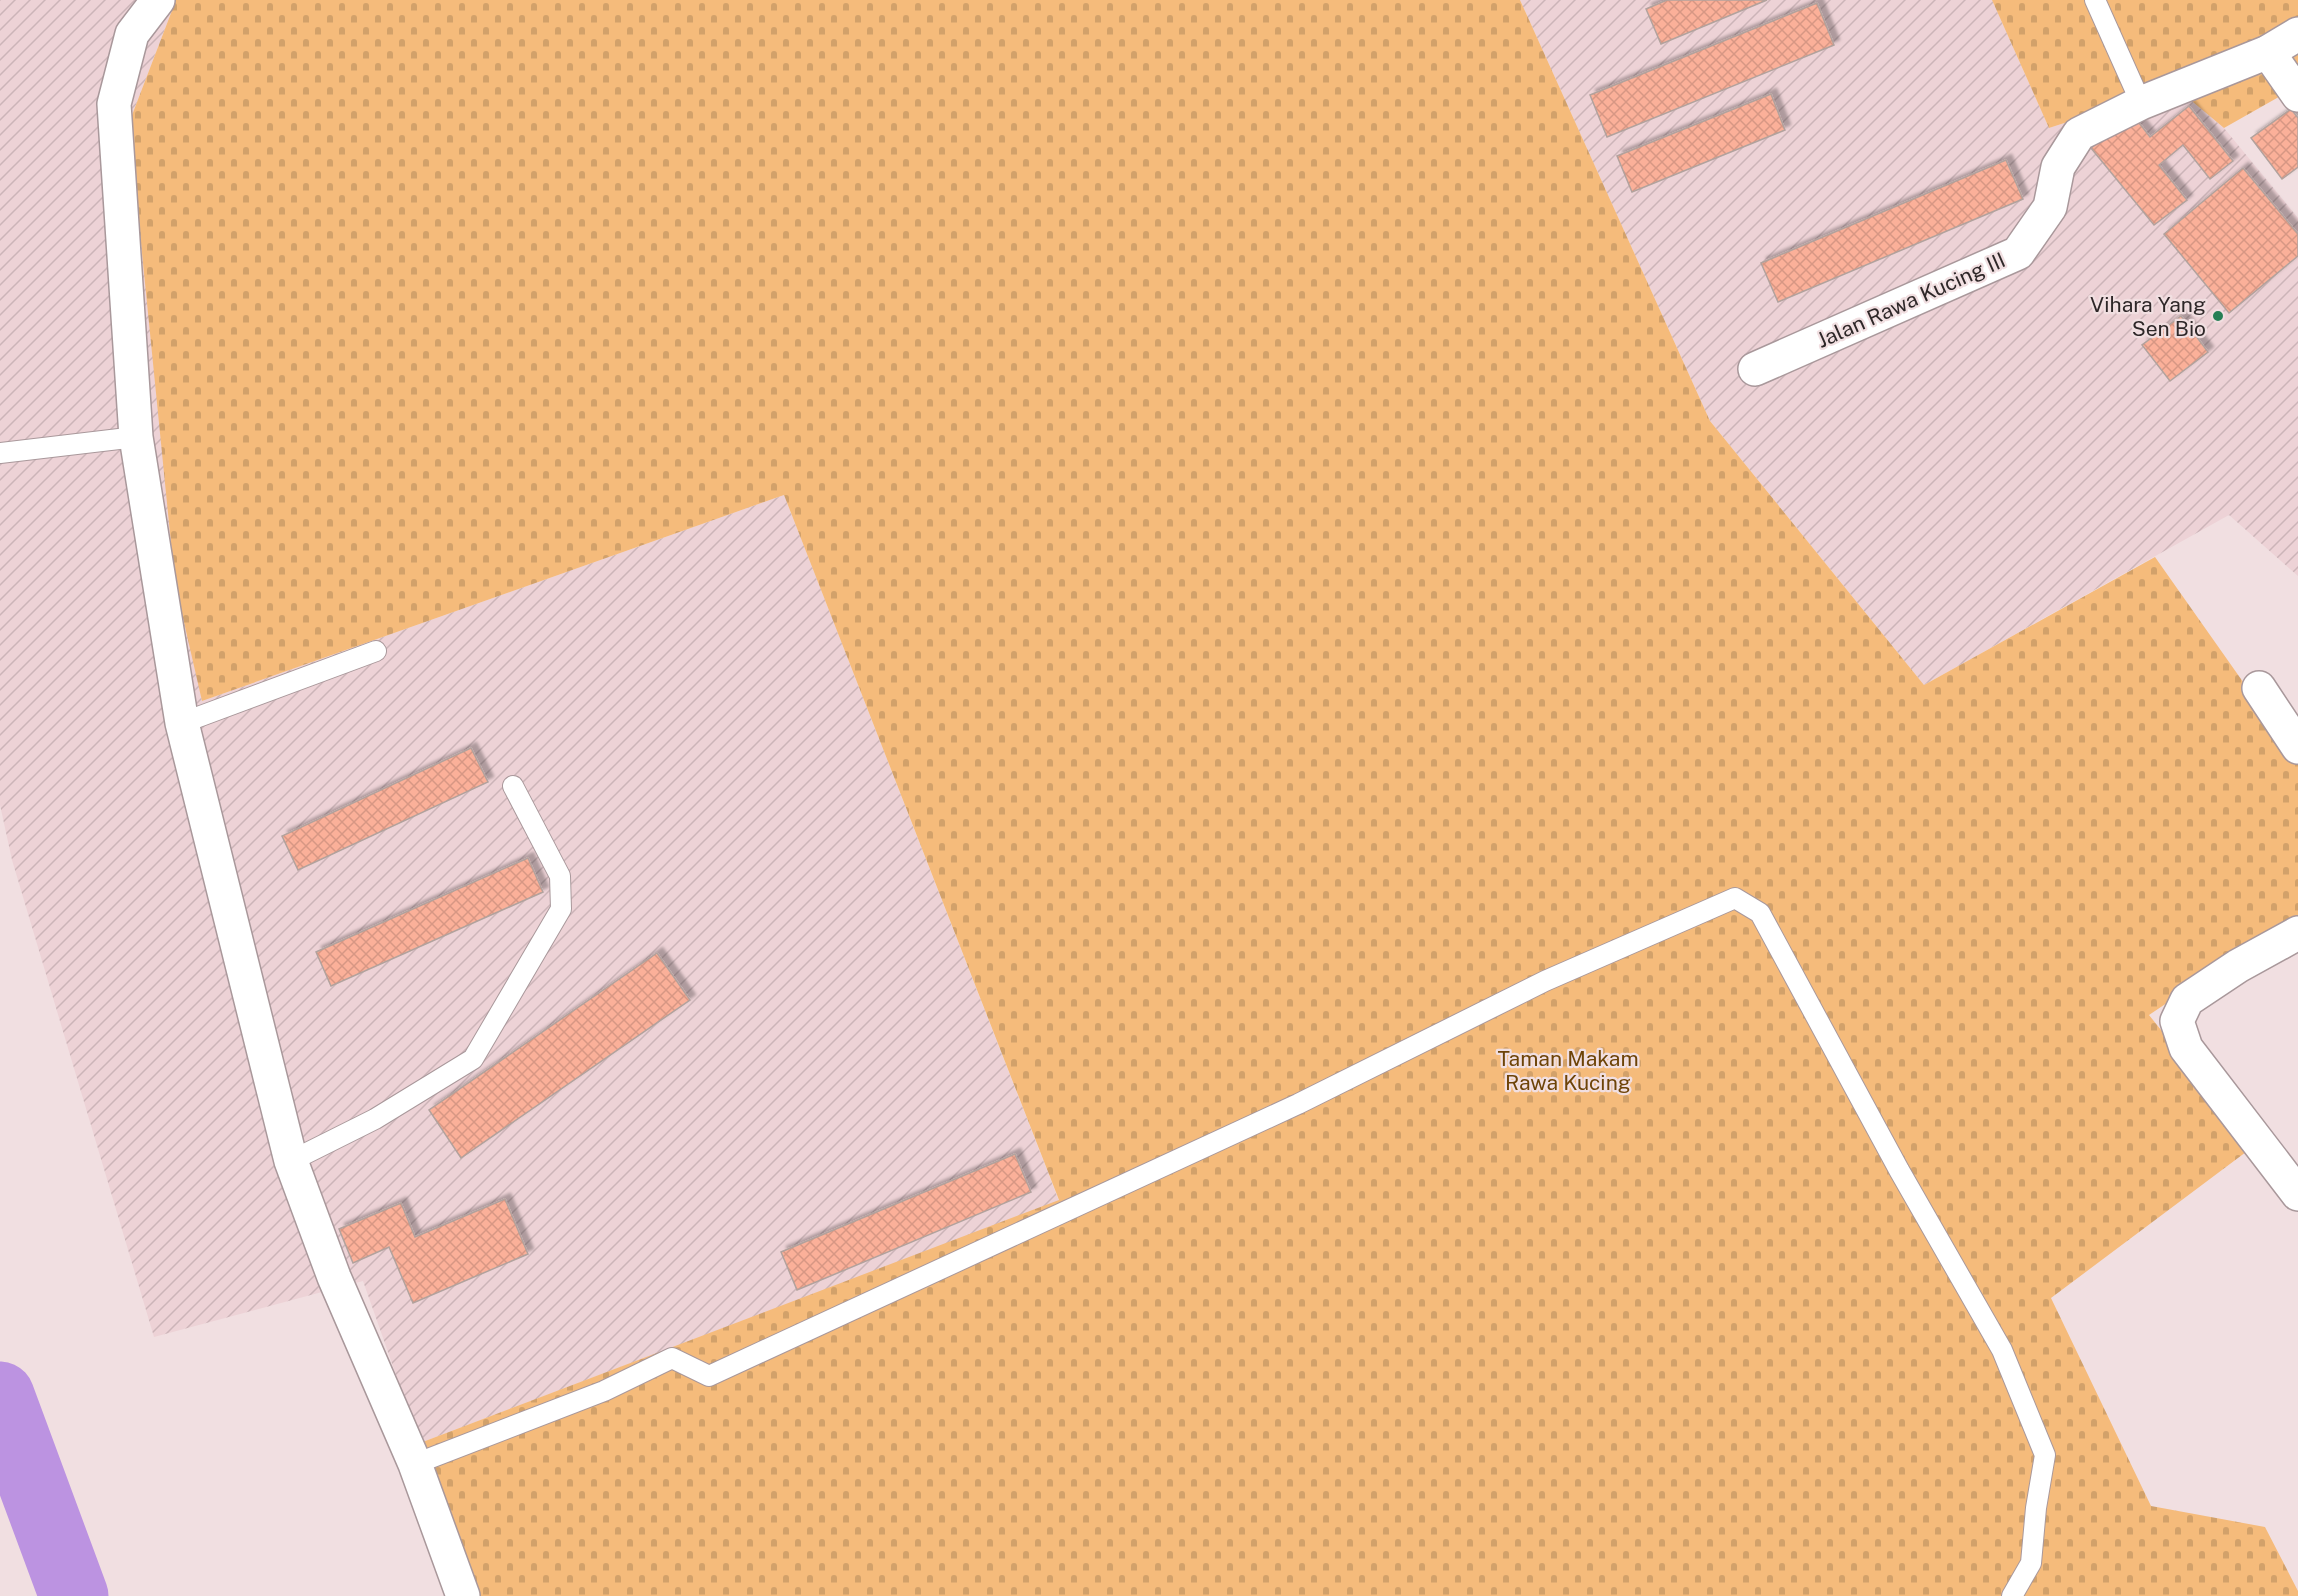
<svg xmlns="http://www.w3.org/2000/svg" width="2298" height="1596" font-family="'Public Sans',sans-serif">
  <defs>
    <pattern id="industrial-furrows" width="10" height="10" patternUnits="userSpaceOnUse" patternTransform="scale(1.5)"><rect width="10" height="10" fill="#edd2d6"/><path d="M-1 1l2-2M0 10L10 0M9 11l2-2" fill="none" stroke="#ccb4b8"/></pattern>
    <pattern id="cemetery-stones" width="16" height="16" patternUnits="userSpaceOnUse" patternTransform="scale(1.5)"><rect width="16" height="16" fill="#f5bb7b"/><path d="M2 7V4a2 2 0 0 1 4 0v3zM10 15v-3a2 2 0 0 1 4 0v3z" fill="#d2a16a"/></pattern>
    <pattern id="building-cross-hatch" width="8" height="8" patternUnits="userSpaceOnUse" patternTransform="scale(1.5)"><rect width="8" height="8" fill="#fbb099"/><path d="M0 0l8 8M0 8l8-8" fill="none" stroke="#d79784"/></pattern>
    <filter id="shadow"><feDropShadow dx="5.5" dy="-5.5" stdDeviation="1.5" flood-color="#0004"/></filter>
  </defs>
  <rect width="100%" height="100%" fill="#f1dfe1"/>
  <!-- industrial -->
  <g fill="url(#industrial-furrows)">
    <path d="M0 0H176L129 123 202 701 784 495 1059 1201 420 1443 363 1281 154 1337 12 860 0 805Z"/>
    <path d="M1520 0H1992L2049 128 2175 87 2224 128 2298 218V576L2229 515 1924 685 1710 421Z"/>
  </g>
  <!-- cemetery -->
  <g fill="url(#cemetery-stones)">
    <path d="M176 0H1520L1710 421 1924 685 2155 557 2298 760V915L2149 1015 2254 1146 2051 1298 2151 1506 2265 1527 2298 1591V1596H476L420 1443 1059 1200 784 495 202 701 175 583 129 123Z"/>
    <path d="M1992 0H2298V86L2224 128 2175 87 2049 128Z"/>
  </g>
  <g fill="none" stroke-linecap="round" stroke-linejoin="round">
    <!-- river -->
    <path stroke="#bc93e1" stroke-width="69" d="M0 1396 74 1596"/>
  </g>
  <!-- building -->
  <g fill="url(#building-cross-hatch)" stroke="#b2a29d" stroke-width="1.5" filter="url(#shadow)">
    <path d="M1667 0H1767L1661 44 1646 9Z"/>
    <path d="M1817 3 1834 45 1607 137 1590 95Z"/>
    <path d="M1771 94 1785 130 1632 192 1617 156Z"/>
    <path d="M2189 106 2233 161 2210 179 2183 145 2159 165 2187 200 2154 225 2091 148 2133 115 2150 137Z"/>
    <path d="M2291 109 2298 118V167L2282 179 2251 138Z"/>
    <path d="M2006 160 2023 199 1778 302 1761 263Z"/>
    <path d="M2243 168 2298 234V256L2229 313 2164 234Z"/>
    <path d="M2181 316 2208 352 2170 381 2142 345Z"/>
    <path d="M471 748 488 782 298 870 282 836Z"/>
    <path d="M528 858 543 892 331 986 316 952Z"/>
    <path d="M657 953 690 1000 461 1158 429 1110Z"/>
    <path d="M1015 1154 1031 1192 797 1290 781 1252Z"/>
    <path d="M505 1199 528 1254 413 1303 389 1247 353 1263 339 1229 401 1203 415 1237Z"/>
  </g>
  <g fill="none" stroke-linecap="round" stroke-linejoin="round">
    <defs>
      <g id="service">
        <path d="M2095 0 2141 103"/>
        <path d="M0 453 136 437"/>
        <path d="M182 723 376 651"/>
        <path d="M291 1161 375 1119 473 1059 561 909 560 876 513 786"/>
        <path d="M415 1464 604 1391 672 1358 709 1376 1298 1104 1545 981 1735 898 1760 913 1899 1170 2002 1350 2045 1455 2036 1508 2031 1563 2012 1596"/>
      </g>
      <g id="minor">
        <path d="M158 0 132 34 114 104 136 437 182 723 291 1161 334 1277 415 1464 463 1596"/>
        <path d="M2268 52 2298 95"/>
        <path d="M1755 369 2018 253 2050 207 2058 167 2079 134 2141 103 2268 52 2298 34"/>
        <path d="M2259 688 2298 747"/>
        <path d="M2298 933 2238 966 2187 1000 2177 1021 2186 1048 2298 1194"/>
      </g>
    </defs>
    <!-- service casing -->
    <use href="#service" stroke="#a9989b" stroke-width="22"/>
    <!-- minor casing -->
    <use href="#minor" stroke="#a9989b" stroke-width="36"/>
    <!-- service -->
    <use href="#service" stroke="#fff" stroke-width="20"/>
    <!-- minor -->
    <use href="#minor" stroke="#fff" stroke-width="33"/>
  </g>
  <!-- markers -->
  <circle fill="#267f55" stroke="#f1dfe1" stroke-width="2" cx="2218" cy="316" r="6"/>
  <g text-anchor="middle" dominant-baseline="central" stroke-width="4.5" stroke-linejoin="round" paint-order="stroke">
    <!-- street labels -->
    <g font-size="21" fill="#2e2728" stroke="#f1dfe1">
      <text transform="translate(1911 300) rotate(-24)">Jalan Rawa Kucing III</text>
    </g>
    <!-- poi labels -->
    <g font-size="21" fill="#2e2728" stroke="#f1dfe1" text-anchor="end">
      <text x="2206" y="304">Vihara Yang<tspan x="2206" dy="24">Sen Bio</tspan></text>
    </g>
    <!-- park labels -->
    <g font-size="21" fill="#6d4307" stroke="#f1dfe1">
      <text x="1568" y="1058">Taman Makam<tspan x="1568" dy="24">Rawa Kucing</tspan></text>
    </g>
  </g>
</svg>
